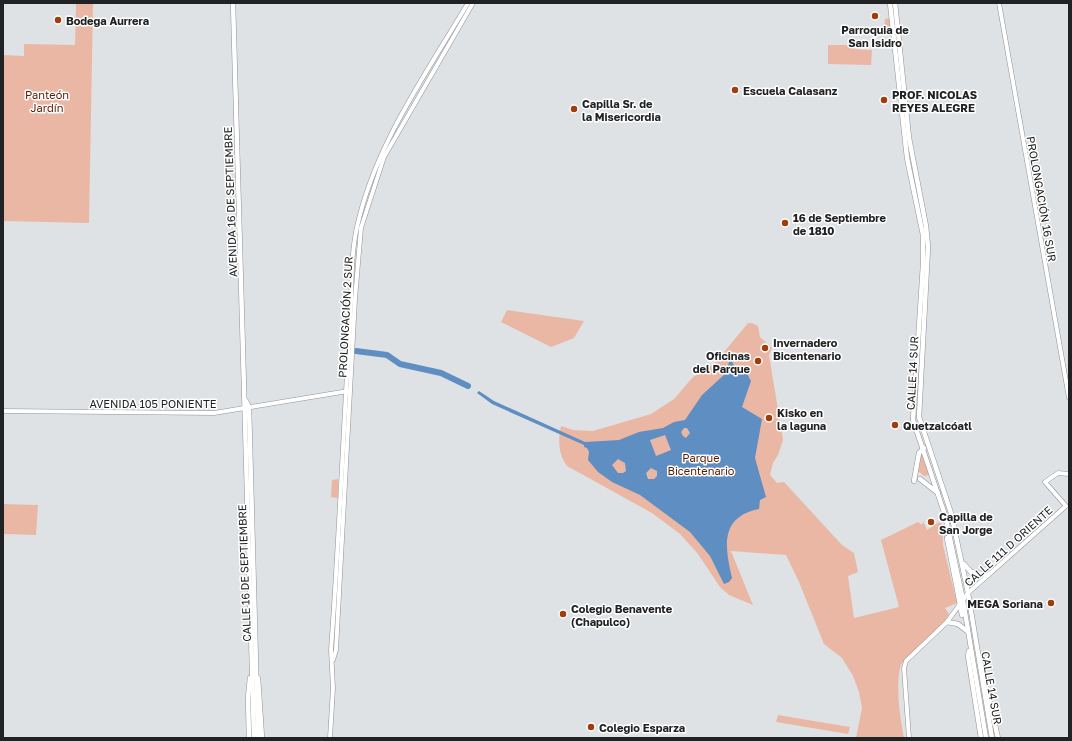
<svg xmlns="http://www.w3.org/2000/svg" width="1072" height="741" font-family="'Golos Text',sans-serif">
  <rect width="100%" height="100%" fill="#dfe2e5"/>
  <!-- green -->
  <g fill="#eab7a4">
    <path d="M76 4H93L89 223 3 221V55L24 56V44L75 45Z"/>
    <path d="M890 18 891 30 875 32V30L884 29 885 19Z"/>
    <path d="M828 45H854V49L872 50 871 65 828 64Z"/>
    <path d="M507 310 584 321 574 338 551 347 501 322Z"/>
    <path d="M748 323H752L758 326 760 337 772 348 769 355 783 440 778 455 773 463 770 475 777 483 784 482 842 545 854 553 858 572 848 576 854 618 899 607 881 540 918 522 922 525 923 521 927 530 939 522 941 524 942 523 940 521 942 515 943 545 957 603 945 608 949 614 944 622 901 664C895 684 900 717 904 738H856L862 708 859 692 853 676 842 658 824 644 799 582 786 555 731 551 753 605 729 595 720 587 698 554 680 534 652 513 567 466C558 453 558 441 561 426L573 430 593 431 651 414 674 399 693 377 715 363Z"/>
    <path d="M921 452 930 475 924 476 918 471Z"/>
    <path d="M338 479V498L331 497 332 480Z"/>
    <path d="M3 504 38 505 36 535 3 534Z"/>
    <path d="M778 715 850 727 848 734 776 722Z"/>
  </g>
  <!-- water -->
  <path fill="#5f8ec3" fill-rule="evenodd" d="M732 361 735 369 745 370 751 381 742 407 762 419 755 458 766 497 760 500 759 509C719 517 725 548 732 578L729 582 724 584 710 556 690 532 640 495 612 482 598 472 588 460 589 452 587 448 584 447V445L492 404 477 393 479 391 494 401 585 442 619 440 639 432 663 428 674 422 685 420 702 395 726 373 729 362ZM684 428H687L690 433 686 438 683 436 681 432ZM665 435 671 450 656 456 650 440ZM618 459 625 463 626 471 623 473H618L612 465ZM651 468 657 471V476L654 479H648L646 473Z"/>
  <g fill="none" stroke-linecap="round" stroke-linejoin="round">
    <!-- stream -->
    <path stroke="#5f8ec3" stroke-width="1" d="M357 350 389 355 398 363 443 373 469 386"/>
    <!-- river -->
    <path stroke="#5f8ec3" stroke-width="6" d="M356 351 387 355 400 364 441 373 468 386"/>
    <defs>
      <g id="tertiary">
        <path d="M999 3 1069 398"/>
        <path d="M3 411 214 413 348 391"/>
        <path d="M333 660 336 650 355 299 361 228 384 157 473 3"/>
        <path d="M330 738 333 688 331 650C339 542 343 433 350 325 352 293 350 259 357 227 375 145 426 74 468 3"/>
        <path d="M909 738 904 668 906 661 947 622 968 593 1066 506 1045 482 1058 473 1069 474"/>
      </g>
      <g id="secondary">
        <path d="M233 3 254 738"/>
        <path d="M890 3 907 158 923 235V265L913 420 945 515 963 600 986 738"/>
        <path d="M895 3 909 138 926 226 928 247 919 417 951 513 968 593 992 738"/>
        <path d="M246 401 249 407 258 738"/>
        <path d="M920 479 938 493"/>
        <path d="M914 481 919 453 924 448"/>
        <path d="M947 538 962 615"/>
        <path d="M964 564 971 572 988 575"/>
        <path d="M947 622 958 624 967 631"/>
        <path d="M969 651 968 656 981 738"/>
        <path d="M981 664 998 738"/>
        <path d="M258 678 262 738"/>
        <path d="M249 738 248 698 250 678"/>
      </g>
    </defs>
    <!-- tertiary casing -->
    <use href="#tertiary" stroke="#8f9295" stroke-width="5"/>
    <!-- secondary casing -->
    <use href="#secondary" stroke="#8f9295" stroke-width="5.5"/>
    <!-- tertiary -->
    <use href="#tertiary" stroke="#fff" stroke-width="4"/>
    <!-- secondary -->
    <use href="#secondary" stroke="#fff" stroke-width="4.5"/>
  </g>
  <!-- markers -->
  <g fill="#a13c0c" stroke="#fff" stroke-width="1.5">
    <circle cx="875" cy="16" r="4"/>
    <circle cx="58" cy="20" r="4"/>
    <circle cx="735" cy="90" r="4"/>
    <circle cx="884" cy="100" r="4"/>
    <circle cx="574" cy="109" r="4"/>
    <circle cx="785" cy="223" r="4"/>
    <circle cx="765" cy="348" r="4"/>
    <circle cx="758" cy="361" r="4"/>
    <circle cx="769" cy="418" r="4"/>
    <circle cx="895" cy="425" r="4"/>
    <circle cx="931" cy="522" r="4"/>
    <circle cx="1051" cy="603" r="4"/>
    <circle cx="563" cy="614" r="4"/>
    <circle cx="591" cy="727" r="4"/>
  </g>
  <g text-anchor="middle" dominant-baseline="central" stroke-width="3" stroke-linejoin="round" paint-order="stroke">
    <!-- poi labels -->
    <g font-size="11" font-weight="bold" fill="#212223" stroke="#fff" text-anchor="start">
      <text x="66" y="20">Bodega Aurrera</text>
      <text x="875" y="29" text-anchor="middle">Parroquia de<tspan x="875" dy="13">San Isidro</tspan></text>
      <text x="743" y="90">Escuela Calasanz</text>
      <text x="892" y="94">PROF. NICOLAS<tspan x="892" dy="13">REYES ALEGRE</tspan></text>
      <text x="582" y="103">Capilla Sr. de<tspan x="582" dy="13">la Misericordia</tspan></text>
      <text x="793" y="217">16 de Septiembre<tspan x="793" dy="13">de 1810</tspan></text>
      <text x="773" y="342">Invernadero<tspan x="773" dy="13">Bicentenario</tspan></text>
      <text x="750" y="355" text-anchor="end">Oficinas<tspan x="750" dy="13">del Parque</tspan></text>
      <text x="777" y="412">Kisko en<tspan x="777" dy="13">la laguna</tspan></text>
      <text x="903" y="425">Quetzalcóatl</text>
      <text x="939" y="516">Capilla de<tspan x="939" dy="13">San Jorge</tspan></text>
      <text x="1043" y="603" text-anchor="end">MEGA Soriana</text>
      <text x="571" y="608">Colegio Benavente<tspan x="571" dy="13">(Chapulco)</tspan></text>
      <text x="599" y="727">Colegio Esparza</text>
    </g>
    <!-- park labels -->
    <g font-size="11" fill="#5b1b00" stroke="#fff">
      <text x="47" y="94">Panteón<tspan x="47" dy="13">Jardín</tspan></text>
      <text x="701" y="457">Parque<tspan x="701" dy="13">Bicentenario</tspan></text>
    </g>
    <!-- street labels -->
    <g font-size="11" fill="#212223" stroke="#fff">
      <text transform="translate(1042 199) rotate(80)">PROLONGACIÓN 16 SUR</text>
      <text transform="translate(230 202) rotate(-92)">AVENIDA 16 DE SEPTIEMBRE</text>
      <text transform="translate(345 317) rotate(-87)">PROLONGACIÓN 2 SUR</text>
      <text transform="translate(912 373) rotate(-87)">CALLE 14 SUR</text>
      <text x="153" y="403">AVENIDA 105 PONIENTE</text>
      <text transform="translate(1008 546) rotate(-42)">CALLE 111 D ORIENTE</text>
      <text transform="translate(244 573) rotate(-92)">CALLE 16 DE SEPTIEMBRE</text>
      <text transform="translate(992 688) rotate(80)">CALLE 14 SUR</text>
    </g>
  </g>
  <!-- border -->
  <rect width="1072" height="741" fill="none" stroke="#212223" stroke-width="8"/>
</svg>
